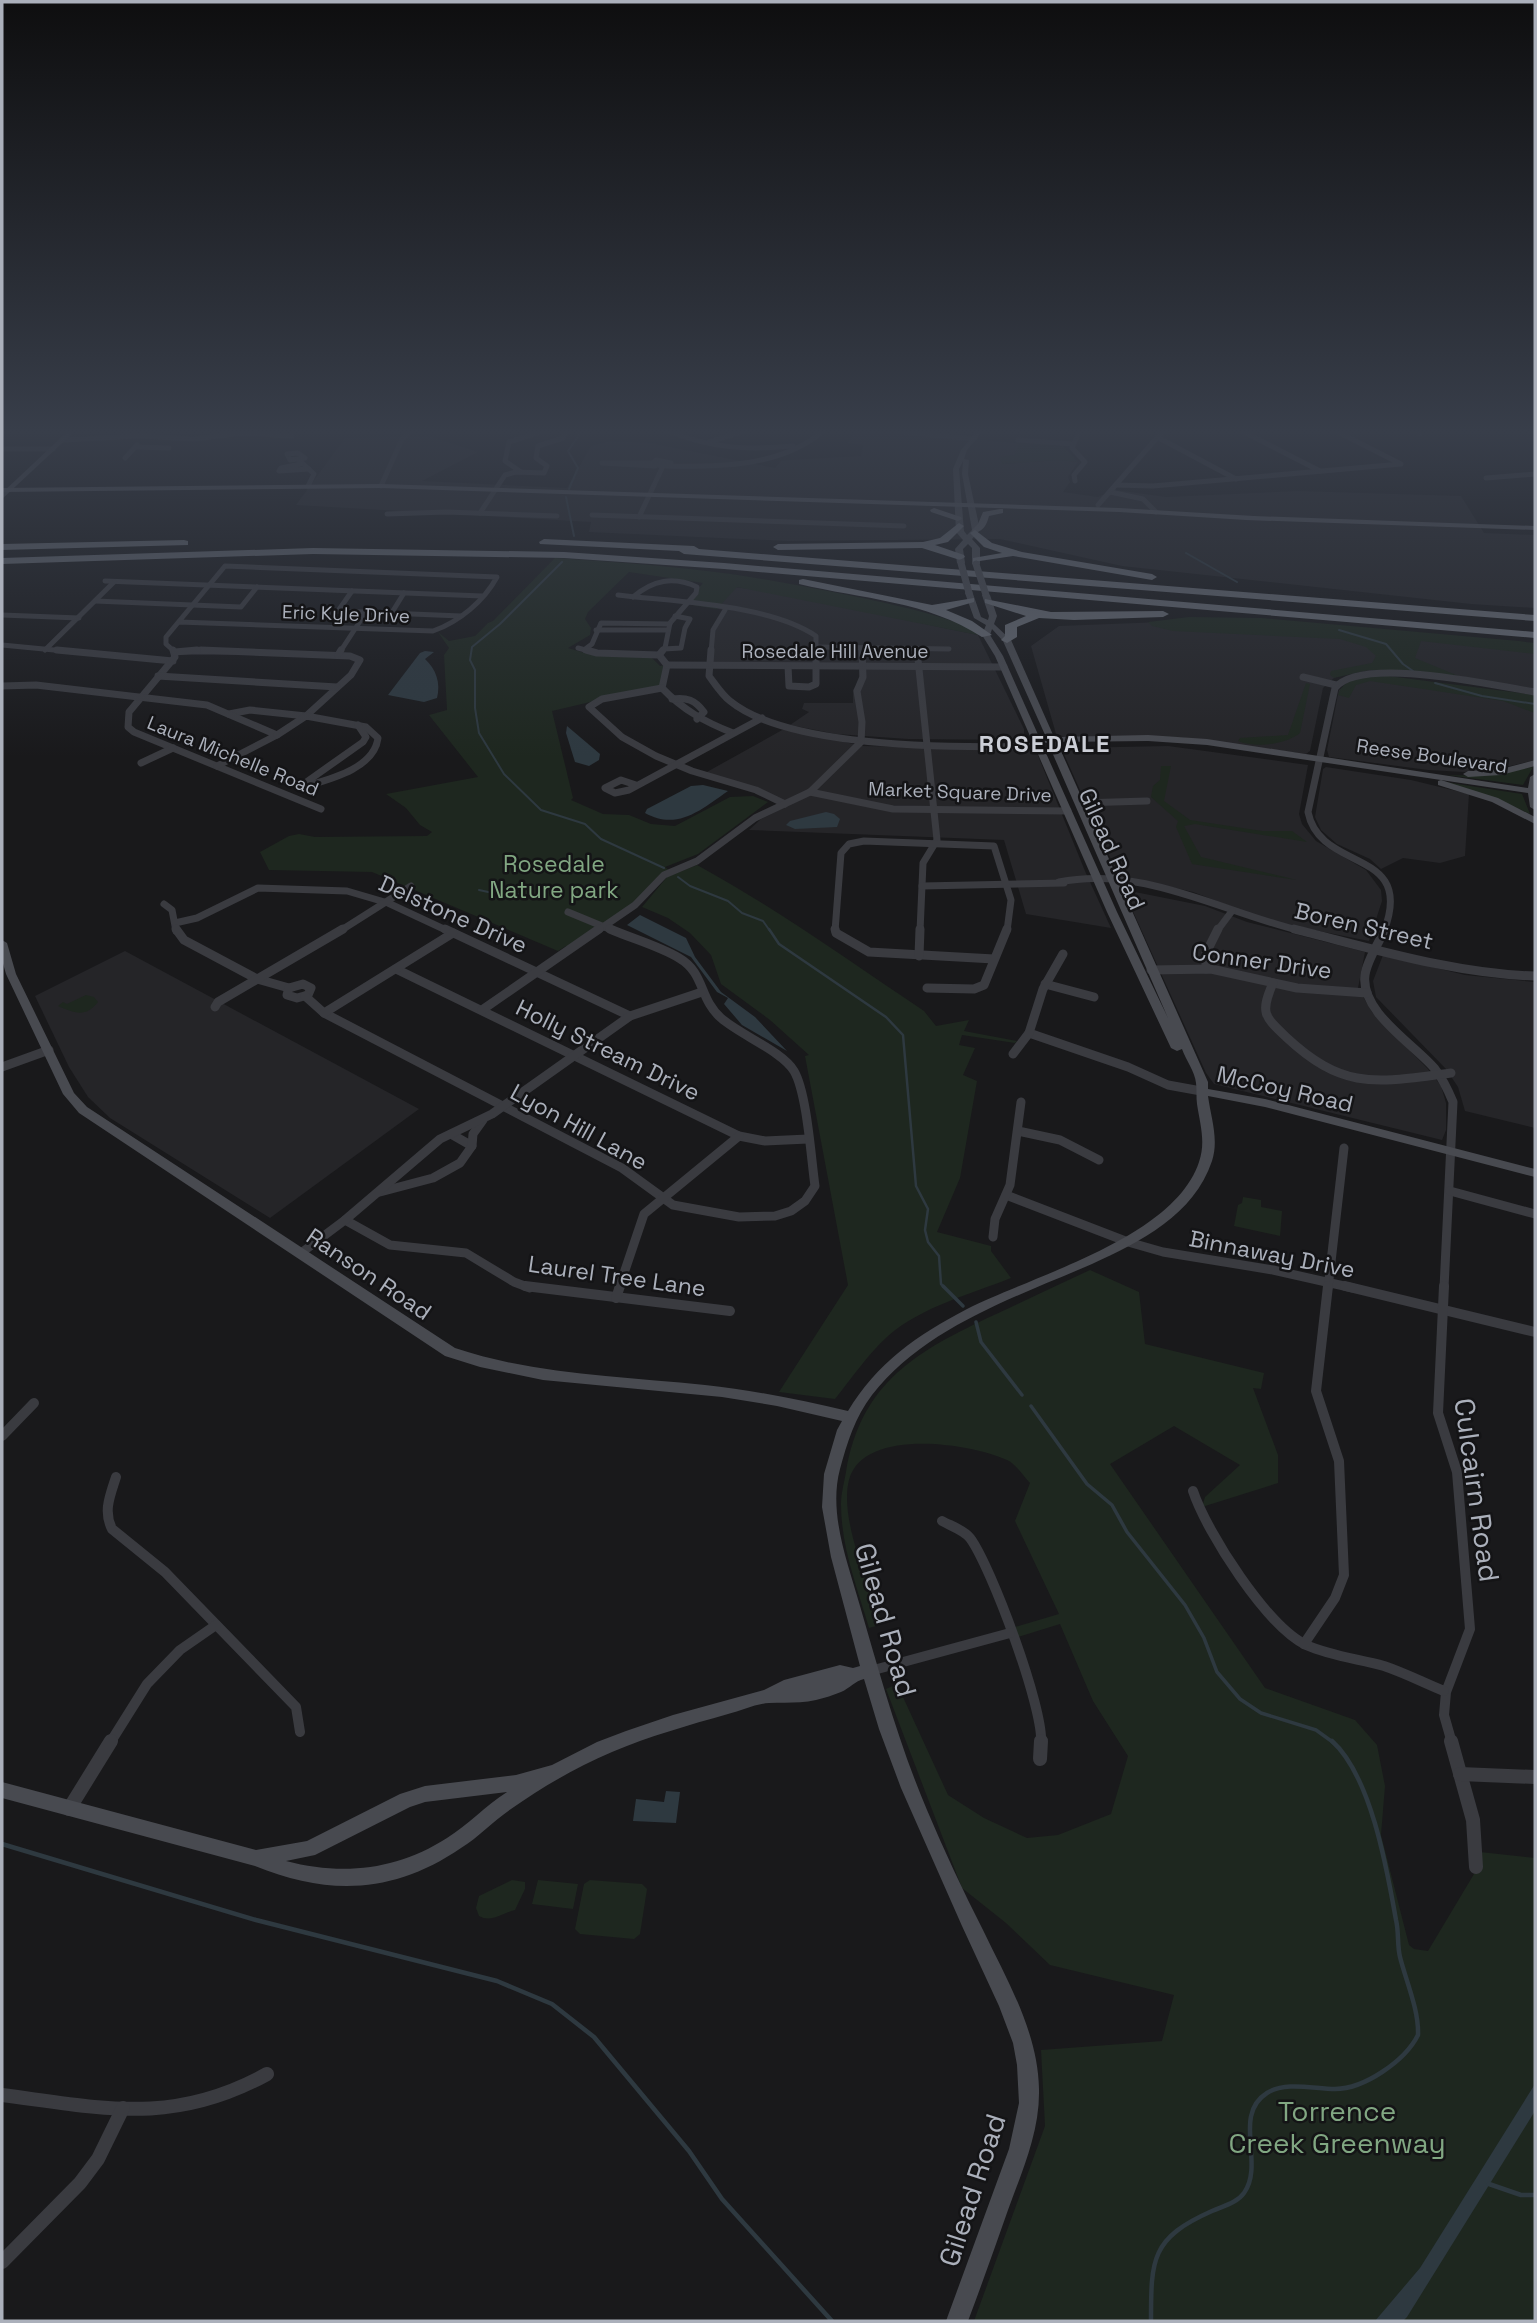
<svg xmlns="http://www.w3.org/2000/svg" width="1537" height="2323" font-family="'Space Grotesk',sans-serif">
  <rect width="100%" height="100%" fill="#19191b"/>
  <!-- built -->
  <g fill="#252528">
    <path d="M856 432H896L1036 445 1002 464 1059 460 1078 462 1068 477 1070 482 1063 492 1098 497 1110 492 1116 485V490L1166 497 1298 491 1461 496 1484 533 1535 535V608L1471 604 1122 566 1000 539 788 541 589 532 591 522 296 505 345 438 428 436 478 452 422 481 567 488 591 446 610 441 650 443 775 468 781 461 789 460 861 456 863 445 847 443Z"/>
    <path d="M703 583 766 591 978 635 1024 729V736L1019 740 908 739 836 734 790 725 809 712 802 709 804 703H853V690L859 681V667L709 665 712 637 725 610 686 604Z"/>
    <path d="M1162 622 1535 649V690L1386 671 1348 672 1334 678 1323 688 1310 751 1306 754 1178 737H1066L1056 734 1031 646 1059 626Z"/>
    <path d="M1361 678 1535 695V760L1498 769 1464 772 1428 770 1329 757 1327 750 1339 690Z"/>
    <path d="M784 729 863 746 1025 749 1037 753 1085 871 1111 928 1026 914 1004 840 749 830 761 819 790 805 705 773Z"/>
    <path d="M1168 746 1308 765 1299 814 1302 824 1316 841 1366 870 1381 890 1382 901 1369 941 1289 925 1251 914 1193 892 1118 875 1063 752 1071 748Z"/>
    <path d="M1326 767 1411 780 1469 794 1465 856 1440 863 1403 858 1381 869 1370 859 1337 844 1321 830 1315 817 1323 769Z"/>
    <path d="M1130 891 1205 906 1247 922 1365 952 1358 988 1372 1012 1428 1069 1441 1086 1446 1103V1130L1442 1140 1214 1084 1206 1073 1126 896Z"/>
    <path d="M125 951 419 1109 270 1218 110 1118 88 1097 69 1067 35 996Z"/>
    <path d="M1383 955 1465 975 1535 982V1128L1465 1111 1458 1087 1446 1069 1376 997 1373 981Z"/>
  </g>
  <!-- green -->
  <g fill="#1e271f">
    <path d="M1020 442 1063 446 1078 462 1059 460 1002 464 999 457 1014 455Z"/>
    <path d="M555 558C614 562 673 566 731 574 765 579 967 613 978 635L737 587 717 609 686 604 703 583 629 572 588 612 585 619 591 628 590 635 568 648 588 654 652 658 660 666 667 665 663 685 552 711 573 798 571 800 603 814 629 815 651 824 675 826 730 797 753 796 768 802 698 854 665 867 670 871 635 905 574 949 566 946 558 951 372 872 269 870 260 852 289 836 299 834 315 837 427 836 432 832 420 825 406 808 386 794 478 777 429 715 447 710 444 655 449 648 438 632 449 641 475 636 488 623 493 621Z"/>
    <path d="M1189 617 1261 618 1519 641 1535 643V654L1421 641 1415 658 1468 680 1369 670 1334 678 1330 675 1331 671 1372 663 1376 656 1366 647 1340 639 1173 631 1152 626 1148 622Z"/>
    <path d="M1388 676 1535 695V713L1503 701 1370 681 1356 685 1349 698 1338 695C1344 675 1370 677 1388 676Z"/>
    <path d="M1306 683 1310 684 1300 733C1285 745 1255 748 1238 741L1240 738 1288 735Z"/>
    <path d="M1161 766H1171L1164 801 1190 820 1262 831H1292L1307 842 1195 824 1184 826 1201 857 1297 880 1192 864 1176 827 1178 821 1151 797 1153 786 1160 780Z"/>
    <path d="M1533 767 1523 785 1447 775 1486 776Z"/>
    <path d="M1445 782 1522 794 1530 814 1498 799Z"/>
    <path d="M697 865C776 908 849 961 924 1011L936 1026 969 1020 964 1031 1017 1041 1015 1043 962 1035 959 1045 975 1048 963 1075 977 1081 960 1178 937 1232 991 1246V1251L1011 1278C971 1294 921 1307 888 1336 868 1354 852 1378 835 1399L779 1392 848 1285 805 1056 809 1055 770 1020 721 984 711 955 690 933 668 918 642 907 667 877Z"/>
    <path d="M86 995 94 997 98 1002C85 1019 73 1012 58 1006L63 1002 67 1004Z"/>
    <path d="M1243 1197 1261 1200V1207L1282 1211 1280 1236 1234 1226 1238 1205 1242 1203Z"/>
    <path d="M1090 1270 1139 1292 1145 1344 1264 1373 1261 1389 1253 1388 1278 1455V1483L1202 1507 1205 1497 1240 1465 1174 1426 1110 1464 1265 1688 1355 1720 1377 1745 1385 1786 1381 1835 1409 1945 1414 1949 1428 1951 1480 1864V1852L1535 1858V2321H974L1045 2126 1041 2050 1162 2041 1174 1995 1050 1965 1006 1923 962 1888 886 1689 897 1684 948 1795 984 1818 1027 1838 1058 1835 1111 1814 1128 1756 1093 1701 1060 1624 1018 1637 1015 1627 1059 1614 1015 1521 1030 1483C1023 1476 1016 1464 1007 1460 970 1443 863 1427 849 1480 839 1518 869 1587 883 1624L869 1628C857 1587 841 1547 841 1504 841 1494 844 1483 846 1472 861 1382 917 1351 994 1315 1026 1300 1058 1285 1090 1270Z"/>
    <path d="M512 1880 525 1882V1889L515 1910C503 1913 491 1923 479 1916L476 1908 479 1896Z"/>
    <path d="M538 1880 578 1884 573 1909 532 1904Z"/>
    <path d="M590 1880 642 1884 647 1889 640 1934 634 1939 580 1934 575 1929 584 1884Z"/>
  </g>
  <!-- water -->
  <g fill="#2e3940">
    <path d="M425 651 434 652 425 659C436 669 441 683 437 698L424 702 388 695 420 653Z"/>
    <path d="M567 726 600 754 599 760 589 766 575 762 566 733Z"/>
    <path d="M703 785 728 791C701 810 677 831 645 813L647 809 691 786Z"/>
    <path d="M826 812 834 814 840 819 837 827 795 829 786 825 790 821Z"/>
    <path d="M640 915 686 938 695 957 721 992 755 1017 787 1051 742 1025 724 1004 728 998 717 992 691 957 627 925Z"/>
    <path d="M666 1791 680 1792 676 1823 633 1821 636 1799 664 1802Z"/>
    <path d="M1535 2084V2111L1407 2317 1403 2321H1375L1420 2268Z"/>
  </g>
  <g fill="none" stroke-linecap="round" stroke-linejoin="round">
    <!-- stream-far3 -->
    <g stroke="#2e3940" stroke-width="2">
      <path d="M569 489 578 468 568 451 581 432"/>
      <path d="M566 497 574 536"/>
      <path d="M1186 553 1237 582"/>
      <path d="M562 562 500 624 472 647 470 660 475 670V708L479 733 504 774 541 810 585 824 601 839 664 868"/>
      <path d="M1339 630 1386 644 1403 664 1413 671"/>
      <path d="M1435 683 1482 696 1535 704"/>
      <path d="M678 877 690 886 728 901 742 913 763 921 770 931"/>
      <path d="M479 890 502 895 519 894"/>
    </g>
    <!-- stream-far2 -->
    <path stroke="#2e3940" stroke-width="2.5" d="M769 929 779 944 886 1017 903 1035 916 1186 928 1209 925 1230 928 1242 939 1256 941 1284 945 1288"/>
    <!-- stream-far1 -->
    <g stroke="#2e3940" stroke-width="3.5">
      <path d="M943 1286 963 1306"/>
      <path d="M976 1322 981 1342 1022 1395"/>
      <path d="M1031 1406 1087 1484 1112 1505 1127 1532 1185 1605 1204 1638 1217 1672 1240 1699 1261 1713 1316 1730 1334 1743"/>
    </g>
    <!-- stream -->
    <g stroke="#2e3940" stroke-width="4.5">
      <path d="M2 1844 256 1920 497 1981 552 2004 594 2037 689 2151 722 2199 832 2321"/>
      <path d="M1489 2184 1521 2195H1535"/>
      <path d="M1151 2321C1151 2259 1151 2238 1212 2211 1223 2206 1237 2203 1244 2193 1265 2164 1232 2115 1267 2093 1286 2081 1314 2089 1335 2089 1364 2089 1405 2061 1418 2035 1419 2010 1406 1981 1400 1957 1397 1945 1399 1932 1396 1920 1387 1869 1371 1776 1332 1741"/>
    </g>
    <!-- street-far4 -->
    <g stroke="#3a3b40" stroke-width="5">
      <path d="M671 432C714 449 748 450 793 446"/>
      <path d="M903 432 974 439"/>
      <path d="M1244 432 1320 471"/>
      <path d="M1418 432 1420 434"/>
      <path d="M1157 437 1236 479"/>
      <path d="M63 440 139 436 194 439 243 433 292 436"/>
      <path d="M1018 440 1072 444"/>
      <path d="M709 442 741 432"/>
      <path d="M135 447 169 448"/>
      <path d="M2 449H53"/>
      <path d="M298 453 305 458 290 460 287 454Z"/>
      <path d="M125 458 137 445"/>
      <path d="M299 460 314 474 308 486"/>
      <path d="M656 460 671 463 663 466 652 464Z"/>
      <path d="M652 463H602L655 466"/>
      <path d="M301 464 281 468 279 471 309 469"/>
      <path d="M666 466C719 467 780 467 822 432"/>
      <path d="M521 472 505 461 509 442 540 432"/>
      <path d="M1486 478 1535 474"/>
      <path d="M1075 481 1074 475 1085 462 1072 448 1079 432"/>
      <path d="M1116 485 1153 486 1401 464 1338 432"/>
      <path d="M381 486 402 439 410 432"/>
      <path d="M1110 492 1143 499 1156 512"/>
      <path d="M1098 505 1162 432"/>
      <path d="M480 513 505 475 516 472 544 473 547 466 536 458 538 446 563 438 566 432"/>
      <path d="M387 514 446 512 557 516"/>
      <path d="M592 515 904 526"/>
      <path d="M639 517 663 466"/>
      <path d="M105 581 482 596"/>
      <path d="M618 595C675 602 769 604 816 636V652"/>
      <path d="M633 597C653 580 673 576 697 587L696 593 670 623 665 648 662 652"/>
      <path d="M95 601 241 607 257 587"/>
      <path d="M338 611 461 616"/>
      <path d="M338 611 352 591"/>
      <path d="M391 614 404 593"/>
      <path d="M2 615 79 618"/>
      <path d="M596 630H668"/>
      <path d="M2 645 75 652"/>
      <path d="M817 647 949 649"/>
      <path d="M578 648 593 652"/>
      <path d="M862 648V652"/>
      <path d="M917 648V652"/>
      <path d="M664 649 681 648 685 628 690 619 675 616"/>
      <path d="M45 650 114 582"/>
      <path d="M584 650 592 644 601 623 670 624"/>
      <path d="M175 652 166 644V637L225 566 497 577C484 601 459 622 433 631L179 622"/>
      <path d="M177 652H245"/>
      <path d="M340 652 366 612"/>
      <path d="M711 652 713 630 725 610"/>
    </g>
    <!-- street-far3 -->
    <g stroke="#3a3b40" stroke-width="7">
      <path d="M57 650 173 661"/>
      <path d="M173 650 175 657 129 712 128 727 134 732 321 809"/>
      <path d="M201 650 350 656 360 660 351 675 306 716 250 710 229 714"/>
      <path d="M586 650 597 653 659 655 667 665 662 688C683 710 705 722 733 733"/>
      <path d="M711 650 709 676C715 684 722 695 730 701 790 750 963 748 1040 746"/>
      <path d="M917 650 937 840 923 863 920 931"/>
      <path d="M175 652 197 650"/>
      <path d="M338 655 341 650"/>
      <path d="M659 655 663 650"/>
      <path d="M667 665 1004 667"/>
      <path d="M788 666 789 686 809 687 816 684V650"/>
      <path d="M158 676 337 687"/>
      <path d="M1303 677 1336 685"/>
      <path d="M2 686 36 685 207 705 277 735 217 766"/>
      <path d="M662 688 602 699 589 707 622 737 656 756 692 771 756 790 785 804"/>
      <path d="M672 699C687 697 695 700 704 712L697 719"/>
      <path d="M277 735 306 716 366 727 378 738C374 770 326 780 300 788"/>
      <path d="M141 763 173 748"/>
      <path d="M305 783 363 742 366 737 358 725"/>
      <path d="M636 785 621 780 605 788 615 793 629 790 762 718"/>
      <path d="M810 792 893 809 1068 811"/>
      <path d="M1080 803 1147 801"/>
      <path d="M1059 882C1142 865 1222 912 1301 931"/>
      <path d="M922 886 1064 883"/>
      <path d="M164 904 172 910 176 931"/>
      <path d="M568 912 614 931"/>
      <path d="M175 923 197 918 258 888 347 891 388 903 448 931"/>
      <path d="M340 931 411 886"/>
      <path d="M597 931 635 905 664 875 697 861 755 818 810 792 861 742 862 722 857 691 863 677 862 650"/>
      <path d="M835 931 841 853 849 844 864 841 994 846 1011 900 1007 931"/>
      <path d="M1217 931 1232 911"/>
      <path d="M1384 931C1416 847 1320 873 1308 812L1335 688C1361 655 1495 686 1535 692"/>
    </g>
    <!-- street-far2 -->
    <g stroke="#3a3b40" stroke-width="9">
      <path d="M176 929 184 940 257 979 289 988"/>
      <path d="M445 929 630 1016"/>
      <path d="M835 929 836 933 869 952 994 959"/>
      <path d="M1294 929C1371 948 1455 974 1535 976"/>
      <path d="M1385 929C1379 943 1367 960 1365 975 1360 1012 1414 1044 1435 1069 1443 1079 1448 1090 1453 1102L1444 1288"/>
      <path d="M919 956 920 929"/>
      <path d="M396 969 739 1136 765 1141 808 1139"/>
      <path d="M1206 969V953L1218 929"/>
      <path d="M1151 970 1211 969 1297 988 1367 993"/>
      <path d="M1273 983C1260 1013 1264 1016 1286 1037 1345 1092 1378 1082 1451 1073"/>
      <path d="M303 984 311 988 308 995 297 998 287 995 289 988Z"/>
      <path d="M1045 984 1094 997"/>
      <path d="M927 988 974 989 984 985 1007 929"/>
      <path d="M305 996 324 1013 622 1168 673 1205 739 1217 775 1216 791 1211 805 1201 815 1186C811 1158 807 1093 794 1071 782 1051 740 1035 721 1018 699 999 705 973 679 958 659 946 633 939 610 929"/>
      <path d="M215 1007 218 1002 343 929"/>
      <path d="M482 1010 599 929"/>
      <path d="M324 1013 453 933"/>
      <path d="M1029 1033 1128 1067 1168 1085 1201 1091"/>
      <path d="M1013 1054 1029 1033 1043 989 1063 954"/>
      <path d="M2 1067 49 1050"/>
      <path d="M1018 1131 1060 1140 1099 1160"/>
      <path d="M451 1134 472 1146"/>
      <path d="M1450 1191 1535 1214"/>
      <path d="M380 1192 433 1178 460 1163 472 1146 473 1134 483 1120"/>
      <path d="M1006 1195 1128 1242 1163 1252 1273 1270 1353 1288"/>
      <path d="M345 1220 390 1245 466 1253 514 1282 530 1288"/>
      <path d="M993 1237 995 1219 1010 1185 1021 1102"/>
      <path d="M301 1253 345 1220 440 1139 492 1114 630 1016 702 992"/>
      <path d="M619 1288 644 1214 739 1136"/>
      <path d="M1328 1288 1344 1148"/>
    </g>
    <!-- street-far1 -->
    <g stroke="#3a3b40" stroke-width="10">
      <path d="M525 1286 730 1311"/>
      <path d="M1345 1286 1535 1332"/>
      <path d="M1444 1286 1438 1413 1457 1472 1470 1629 1446 1692 1444 1715 1452 1743"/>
      <path d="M616 1298 620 1286"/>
      <path d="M2 1436 34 1403"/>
      <path d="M116 1477C110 1496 103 1511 112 1529L165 1572 296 1707 300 1732"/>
      <path d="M1193 1491C1207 1533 1267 1626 1306 1645 1331 1656 1359 1659 1384 1666 1405 1673 1424 1683 1444 1691"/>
      <path d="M942 1521C951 1526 964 1530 970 1538 991 1566 1044 1709 1041 1743"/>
      <path d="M1304 1644 1335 1598 1344 1575 1339 1461 1316 1391 1328 1286"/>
      <path d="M870 1671 1010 1633"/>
      <path d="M110 1743 147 1684 180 1650 216 1625"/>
    </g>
    <!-- street -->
    <g stroke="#3a3b40" stroke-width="14">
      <path d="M1451 1741 1473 1820 1476 1867"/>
      <path d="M1040 1759 1041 1741"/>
      <path d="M1460 1774 1535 1777"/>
      <path d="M69 1809 111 1741"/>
      <path d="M2 2095C102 2108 173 2126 267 2074"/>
      <path d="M2 2262 80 2183 98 2159 123 2108"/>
    </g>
    <!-- secondary -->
    <g fill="#484a50" fill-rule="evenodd">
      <path d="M67 432H74L2 499V493Z"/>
      <path d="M976 432H982L967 450 964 459 969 460 968 474 980 530 972 539 980 548V564L976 566 972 564V548L968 544 963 549 965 563 961 565 957 563 955 549 963 540 956 532 953 469 961 450ZM963 461 962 474 972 530 967 535 964 531 959 469Z"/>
      <path d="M966 591H972L981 617 988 620 989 616 982 595 986 593 990 595 997 616 994 624 1011 640 1054 737 1148 735 1207 739 1528 788 1530 777 1535 774V810L1530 807 1528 793 1207 745 1148 741 1057 742 1208 1082V1089L1265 1099 1535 1169V1177L1265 1107 1208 1096C1211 1118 1219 1139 1212 1161 1194 1215 1140 1242 1092 1264 1016 1297 925 1327 872 1395 855 1417 847 1443 840 1469 828 1514 848 1563 860 1606 880 1675 899 1744 927 1810 944 1850 963 1891 983 1930 1007 1980 1038 2032 1039 2089 1040 2132 1022 2171 1008 2210 995 2247 982 2284 968 2321H946L1009 2149 1019 2103 1017 2065 1013 2043 999 2006 962 1926 901 1788 879 1729 864 1679C855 1681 850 1688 841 1692 833 1695 825 1698 816 1700 800 1704 785 1702 769 1703 755 1704 741 1711 728 1714 689 1725 650 1736 612 1752 577 1767 542 1787 511 1809 493 1821 479 1837 461 1848 394 1894 328 1896 255 1866L2 1798V1782L256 1850 307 1841 400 1794 425 1786 516 1775 552 1765 597 1742 626 1731 673 1715 764 1690 784 1680 840 1665 853 1668 860 1666 831 1557 822 1507 824 1474 837 1430 842 1421 777 1406 722 1397 543 1380 480 1367 445 1356 79 1113 63 1094 6 974 2 960V940L7 943 16 974 74 1093 87 1107 455 1348C536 1375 620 1376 705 1385 753 1390 800 1400 848 1411 877 1363 917 1335 967 1309 1034 1275 1174 1238 1199 1162 1206 1142 1200 1124 1197 1104 1196 1097 1197 1091 1196 1083 1195 1072 1186 1060 1182 1049L1177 1051 1171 1048 1107 912 995 656 982 635 986 625 974 618 965 593ZM992 629 1003 641 1046 737 1040 739 1003 656 990 635ZM1041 742 1048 743 1168 1018 1117 912ZM507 1792C485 1806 468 1825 447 1838 397 1870 343 1876 286 1861L315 1855 410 1807 425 1802Z"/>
      <path d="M1535 760V766L1501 775 1468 777 1463 774 1468 771 1501 769Z"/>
      <path d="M1441 780 1498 798 1535 817V824L1492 802 1438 785V781Z"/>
    </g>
    <!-- primary -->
    <g fill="#56585f" fill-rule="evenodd">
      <path d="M381 484 1119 508 1254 516 1535 526V530L1246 520 1119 512 381 488 2 492V488Z"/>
      <path d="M934 508 961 517 962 519 958 521 931 512 930 510Z"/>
      <path d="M1000 509H1003V513L989 516C987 524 983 533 973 532L972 530 978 524 983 512Z"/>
    </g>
    <!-- highway -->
    <g fill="#656971" fill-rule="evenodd">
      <path d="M959 523 964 526 948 542 935 545 964 555 965 557 960 560 922 548 778 550 773 547 778 544 923 542 940 538Z"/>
      <path d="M975 530 992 543 1022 552 1152 574 1157 577 1152 580 1013 556 973 562V558L1002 553 984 547 970 533Z"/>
      <path d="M544 539 694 546 699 549 1535 615V621L684 554 679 551 540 544 539 542Z"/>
      <path d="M184 540 188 541V545L2 550V544Z"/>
      <path d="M313 548 564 552 724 563 1535 632V638L724 569 564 558 313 554 2 564V558Z"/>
      <path d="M803 579 932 605 974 598V602L946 610 972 621 992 635 982 637C927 601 862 599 799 584V580Z"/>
      <path d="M985 599 1051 612 1163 611 1169 614 1163 617 1074 620 1039 618 1017 627V637L1007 643 1001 640 1005 636V625L1026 616 985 603Z"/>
    </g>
    <!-- secondary-bridge -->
    <g stroke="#484a50" stroke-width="7">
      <path d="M961 563 969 593"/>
      <path d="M976 564 986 595"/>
    </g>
  </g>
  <!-- sky -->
  <linearGradient id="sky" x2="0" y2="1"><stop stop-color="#0e0e0f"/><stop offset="0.57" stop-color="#383e4a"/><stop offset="1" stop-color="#383e4a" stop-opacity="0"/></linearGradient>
  <rect width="1537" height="757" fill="url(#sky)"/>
  <g text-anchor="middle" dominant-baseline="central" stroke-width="5" stroke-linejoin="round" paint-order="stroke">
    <!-- far-street labels -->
    <g font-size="19" fill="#abb0bb" stroke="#141416">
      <text transform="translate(346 614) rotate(2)">Eric Kyle Drive</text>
      <text x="835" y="651">Rosedale Hill Avenue</text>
      <text transform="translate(233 756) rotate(22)">Laura Michelle Road</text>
      <text transform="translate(1432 756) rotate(8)">Reese Boulevard</text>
      <text transform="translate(960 792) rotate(2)">Market Square Drive</text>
    </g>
    <!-- street labels -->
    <g font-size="23" fill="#abb0bb" stroke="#141416">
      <text transform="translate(1112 849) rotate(66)">Gilead Road</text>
      <text transform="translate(453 914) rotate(24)">Delstone Drive</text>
      <text transform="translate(1364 926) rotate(13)">Boren Street</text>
      <text transform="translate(1262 961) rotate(8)">Conner Drive</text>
      <text transform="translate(608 1050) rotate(26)">Holly Stream Drive</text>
      <text transform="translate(1285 1089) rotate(13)">McCoy Road</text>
      <text transform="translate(579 1127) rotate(29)">Lyon Hill Lane</text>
      <text transform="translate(1272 1254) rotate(11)">Binnaway Drive</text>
      <text transform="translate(369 1274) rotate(34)">Ranson Road</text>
      <text transform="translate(617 1276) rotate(8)">Laurel Tree Lane</text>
    </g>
    <!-- park labels -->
    <g font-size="23" fill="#81a782" stroke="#141416">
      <text x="554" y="864">Rosedale<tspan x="554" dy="26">Nature park</tspan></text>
    </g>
    <!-- far-district labels -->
    <g font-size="24" font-weight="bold" letter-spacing="2" fill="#cccfd7" stroke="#141416">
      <text x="1045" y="743">ROSEDALE</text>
    </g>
    <!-- near-street labels -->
    <g font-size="28" fill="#abb0bb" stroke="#141416">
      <text transform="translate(1477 1490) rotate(82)">Culcairn Road</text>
      <text transform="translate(886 1620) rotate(74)">Gilead Road</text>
      <text transform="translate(972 2190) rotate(-72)">Gilead Road</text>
    </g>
    <!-- near-park labels -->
    <g font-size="28" fill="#81a782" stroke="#141416">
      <text x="1337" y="2111">Torrence<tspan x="1337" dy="32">Creek Greenway</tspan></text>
    </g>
  </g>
  <!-- border -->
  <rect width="1537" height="2323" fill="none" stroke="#abb0bb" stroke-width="7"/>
</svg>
